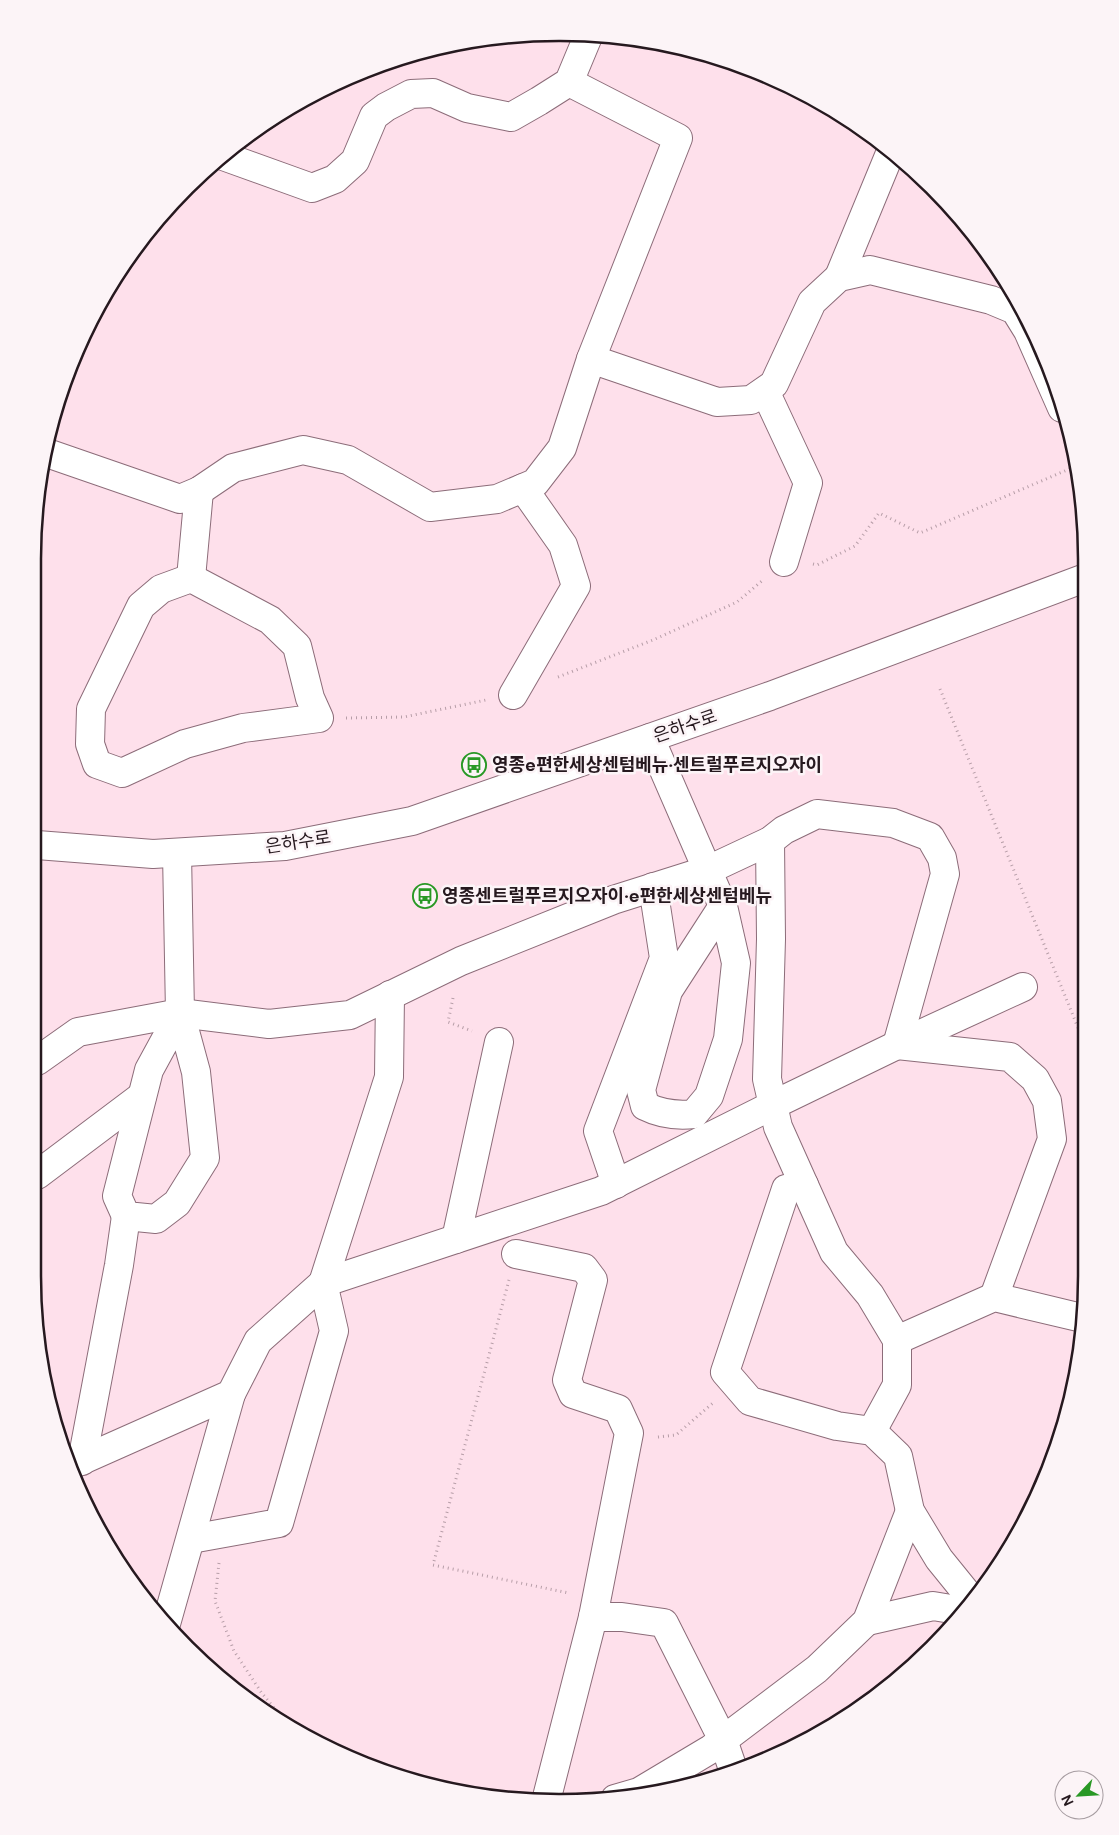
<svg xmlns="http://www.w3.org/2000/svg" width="1119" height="1835" font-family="'DM Sans','Noto Sans KR',sans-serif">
  <rect width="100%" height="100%" fill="#fee0eb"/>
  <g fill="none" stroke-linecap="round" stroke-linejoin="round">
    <defs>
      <g id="minor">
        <path d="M223 156 312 188 335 179 355 161 374 116 386 107 411 94 433 93 467 108 511 117 539 101 569 82 589 34"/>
        <path d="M839 277 891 151"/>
        <path d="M591 359 717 402 751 400 774 384 812 302 839 277 870 270 991 300 1015 310 1028 331 1062 408"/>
        <path d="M765 391 808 483 784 562"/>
        <path d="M47 453 180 499 199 491 233 468 303 450 348 460 430 507 497 499 535 483 562 448 591 359 678 138 569 82"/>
        <path d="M191 578 270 620 297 646 310 698 319 718 243 728 185 744 122 773 97 764 90 744 91 709 141 606 161 589Z"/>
        <path d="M191 578 199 491"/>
        <path d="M513 695 576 586 563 545 523 488"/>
        <path d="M650 738 723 906 736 963 728 1039 709 1096 694 1114C676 1116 661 1114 645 1106L641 1090 668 991 723 906"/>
        <path d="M770 841 771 939 767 1079 778 1127 834 1252 870 1295 897 1340V1385L872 1431"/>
        <path d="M37 845 153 854 285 846 412 821 770 696 1085 578"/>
        <path d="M177 853 180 1013 196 1072 205 1158 177 1203 156 1219 126 1216 117 1196 149 1070 180 1013"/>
        <path d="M37 1061 78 1032 180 1013 269 1024 350 1015 461 961 613 900 708 870 770 841 784 830 817 814 893 823 930 837 942 858 945 874 897 1045 1010 1057 1035 1079 1047 1101 1052 1139 994 1297"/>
        <path d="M37 1175 142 1096"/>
        <path d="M616 1184 598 1131 664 958 653 887"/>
        <path d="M804 1185 786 1189 725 1372 750 1401 837 1426 872 1431 898 1456 910 1511 939 1559 973 1601"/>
        <path d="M456 1239 499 1042"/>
        <path d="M516 1254 584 1268 593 1280 567 1380 573 1394 618 1409 629 1433 593 1617 546 1801"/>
        <path d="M897 1340 994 1297 1082 1318"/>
        <path d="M82 1461 119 1265 126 1216"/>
        <path d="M69 1466 231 1394 258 1341 323 1283 601 1191 773 1105 897 1045 1023 987"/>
        <path d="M191 1539 279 1523 334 1331 323 1283 389 1077 390 995"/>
        <path d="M593 1617H622L664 1623 723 1740 734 1772"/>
        <path d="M867 1621 933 1606 963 1611"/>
        <path d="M166 1624 231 1394"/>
        <path d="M615 1799 639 1792 711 1749 817 1669 867 1621 910 1511"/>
      </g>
    </defs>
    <!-- minor casing -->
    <use href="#minor" stroke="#8c6c79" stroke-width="30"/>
    <!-- path -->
    <g stroke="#b79ea8" stroke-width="3" stroke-dasharray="1 4" stroke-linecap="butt">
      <path d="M813 564 817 565 855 546 879 513 920 533 1074 467"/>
      <path d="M558 677 653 640 737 602 763 580"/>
      <path d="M940 689 1083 1040"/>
      <path d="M346 718 404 717 486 700"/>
      <path d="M453 998 448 1022 472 1031"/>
      <path d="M509 1280 433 1565 569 1593"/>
      <path d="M658 1437 676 1435 714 1402"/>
      <path d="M219 1563 215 1601 234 1651 261 1692 287 1724"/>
    </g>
    <!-- minor -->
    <use href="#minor" stroke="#fff" stroke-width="28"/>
  </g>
  <!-- icons -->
  <defs>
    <symbol id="bus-ring" viewBox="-11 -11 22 22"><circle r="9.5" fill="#fcf4f7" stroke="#299825" stroke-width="1.5"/><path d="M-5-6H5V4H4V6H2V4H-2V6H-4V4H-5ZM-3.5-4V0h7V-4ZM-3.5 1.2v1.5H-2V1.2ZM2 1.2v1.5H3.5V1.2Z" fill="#299825"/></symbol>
  </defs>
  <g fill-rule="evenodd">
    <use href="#bus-ring" x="460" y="751" width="28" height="28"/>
    <use href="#bus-ring" x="411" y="882" width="28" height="28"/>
  </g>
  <g text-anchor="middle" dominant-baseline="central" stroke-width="5" stroke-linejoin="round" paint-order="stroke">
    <!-- street labels -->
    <g font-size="18" fill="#26191f" stroke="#fcf4f7">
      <text transform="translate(685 726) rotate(-19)">은하수로</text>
      <text transform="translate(298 842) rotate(-9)">은하수로</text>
    </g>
    <!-- poi labels -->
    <g font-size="18" font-weight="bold" fill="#26191f" stroke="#fcf4f7" text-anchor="start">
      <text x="492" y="765">영종e편한세상센텀베뉴·센트럴푸르지오자이</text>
      <text x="442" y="896">영종센트럴푸르지오자이·e편한세상센텀베뉴</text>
    </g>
  </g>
  <!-- crop -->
  <path d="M0 0H1119V1835H0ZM559 41H560A518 518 0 0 1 1078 559V1276A518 518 0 0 1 560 1794H559A518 518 0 0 1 41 1276V559A518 518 0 0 1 559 41Z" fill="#fcf4f7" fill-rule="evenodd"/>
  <path fill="none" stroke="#26191f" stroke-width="2.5" d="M559 41H560A518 518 0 0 1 1078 559V1276A518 518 0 0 1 560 1794H559A518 518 0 0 1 41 1276V559A518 518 0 0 1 559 41Z"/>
  <!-- north arrow -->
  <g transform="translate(1079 1795) rotate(245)"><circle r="24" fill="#fcf4f7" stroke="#a69ca1"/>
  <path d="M0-4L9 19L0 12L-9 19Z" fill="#299825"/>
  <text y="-8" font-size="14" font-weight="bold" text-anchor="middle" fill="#26191f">N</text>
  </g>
</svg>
